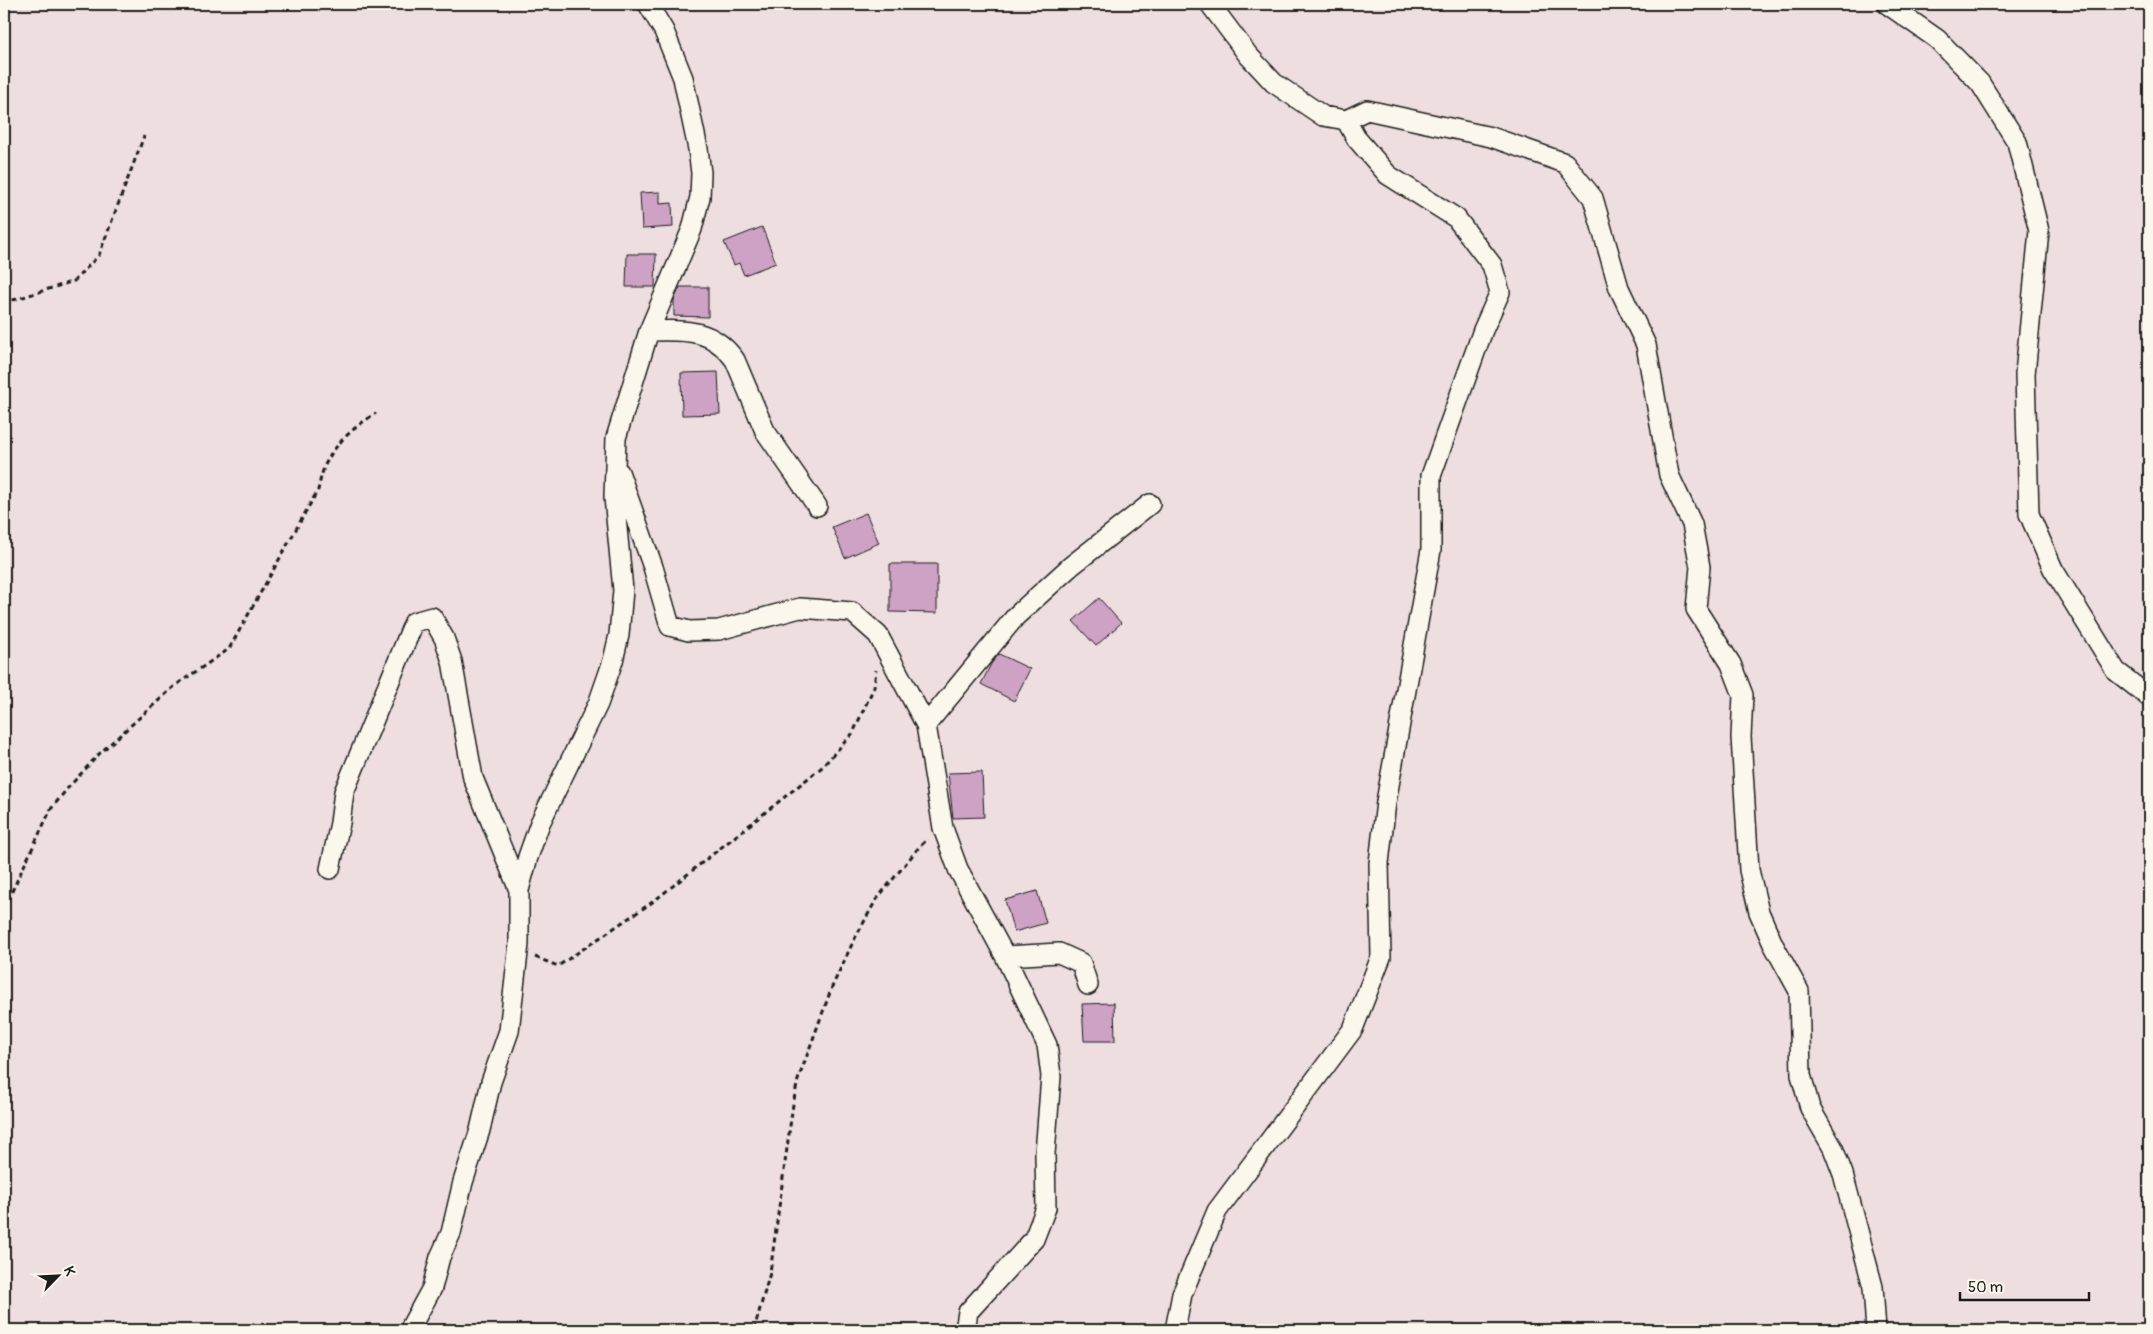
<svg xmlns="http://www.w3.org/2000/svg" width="2153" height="1334" font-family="Pangolin,sans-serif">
<rect width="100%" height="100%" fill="#eedee0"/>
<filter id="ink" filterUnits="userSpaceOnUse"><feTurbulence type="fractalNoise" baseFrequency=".02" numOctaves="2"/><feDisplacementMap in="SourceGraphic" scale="10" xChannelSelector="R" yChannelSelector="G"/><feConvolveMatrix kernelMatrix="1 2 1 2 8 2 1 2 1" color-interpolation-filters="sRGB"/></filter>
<g filter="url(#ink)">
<path fill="#cea2c5" stroke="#1c1c1c" d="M660 192V204L672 203 673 227 642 229 640 193Z
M762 227 776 263 744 275 739 263 734 265 724 242Z
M627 254H656L655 287H626Z
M680 287H708V317L674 316V300Z
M718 372 720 414 682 415 681 373Z
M866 513 879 543 845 558 832 527Z
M890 564H937V613L890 612Z
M1099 598 1121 623 1096 646 1073 621Z
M999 654 1030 669 1014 701 981 684 991 664Z
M982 772 984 817 953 818 948 773Z
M1037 891 1046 923 1014 932 1005 900Z
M1114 1003 1115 1041H1084L1082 1004Z"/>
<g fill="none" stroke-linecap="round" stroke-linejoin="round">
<g stroke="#1c1c1c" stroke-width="22">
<path id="minor" d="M1210 4 1248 55 1274 83 1323 116 1346 120
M1887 4 1937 39 1980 83 2017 142 2039 231 2025 374 2029 514 2053 569 2116 671 2149 697
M649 331C685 330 712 328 735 360L765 431 817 506
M619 472 653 567 670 626 689 631 719 630 800 608 852 612 878 635 926 725 943 828 958 869 1005 956 1047 1045 1051 1076 1045 1154 1046 1208 1034 1239 968 1312 965 1330
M926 725 1016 616 1071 566 1150 504
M330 869 340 823 344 792 414 622 432 617 444 638 452 661 473 778 519 890
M1005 956 1059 953 1081 963 1088 985
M409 1330 432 1288 440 1257 451 1233 463 1182 480 1130 491 1082 509 1031 519 944V890L528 857 540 823 598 704 613 661 619 635 623 590 614 497 616 438 649 331 692 229 700 197 701 173 698 149 683 78 664 31 648 4
M1175 1330 1182 1294 1217 1211 1353 1029 1381 957 1379 863 1386 802 1431 550V476L1483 330 1500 292 1492 265 1456 218 1388 175 1356 138 1346 120 1367 110 1491 137 1565 163 1593 198 1619 288 1646 345 1669 475 1692 524 1700 567 1696 609 1731 664 1743 695 1741 737 1749 870 1759 912 1773 944 1799 991 1801 1075 1810 1108 1833 1148 1843 1174 1873 1287 1876 1330"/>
</g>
<path stroke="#1c1c1c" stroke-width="3" stroke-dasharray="5 4" stroke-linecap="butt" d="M4 303 74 281 99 255 144 136
M4 908 51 809 67 789 100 753 176 685 229 649 318 490C320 481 322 471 326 463 337 441 356 426 376 413
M535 957 558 966 654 901 821 768 853 733 874 687 876 670
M754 1330 770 1273 793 1104 798 1080 832 987 853 942 876 900 920 846 928 839"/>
<use href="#minor" stroke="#fbf7ec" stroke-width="19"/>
</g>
</g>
<rect width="2153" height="1334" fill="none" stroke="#fbf7ec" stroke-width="20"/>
<rect x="10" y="10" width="2133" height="1314" fill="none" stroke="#1c1c1c" stroke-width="2" filter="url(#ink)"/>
<g transform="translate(58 1276) rotate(66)" stroke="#fbf7ec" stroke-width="4" paint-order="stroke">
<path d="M0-4L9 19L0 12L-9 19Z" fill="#1c1c1c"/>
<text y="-8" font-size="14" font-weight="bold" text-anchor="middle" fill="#1c1c1c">K</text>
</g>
<path d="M1960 1292v8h129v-8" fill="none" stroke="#1c1c1c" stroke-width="2.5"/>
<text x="1968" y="1292" font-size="15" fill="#1c1c1c" stroke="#fbf7ec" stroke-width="4" paint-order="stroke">50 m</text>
</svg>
